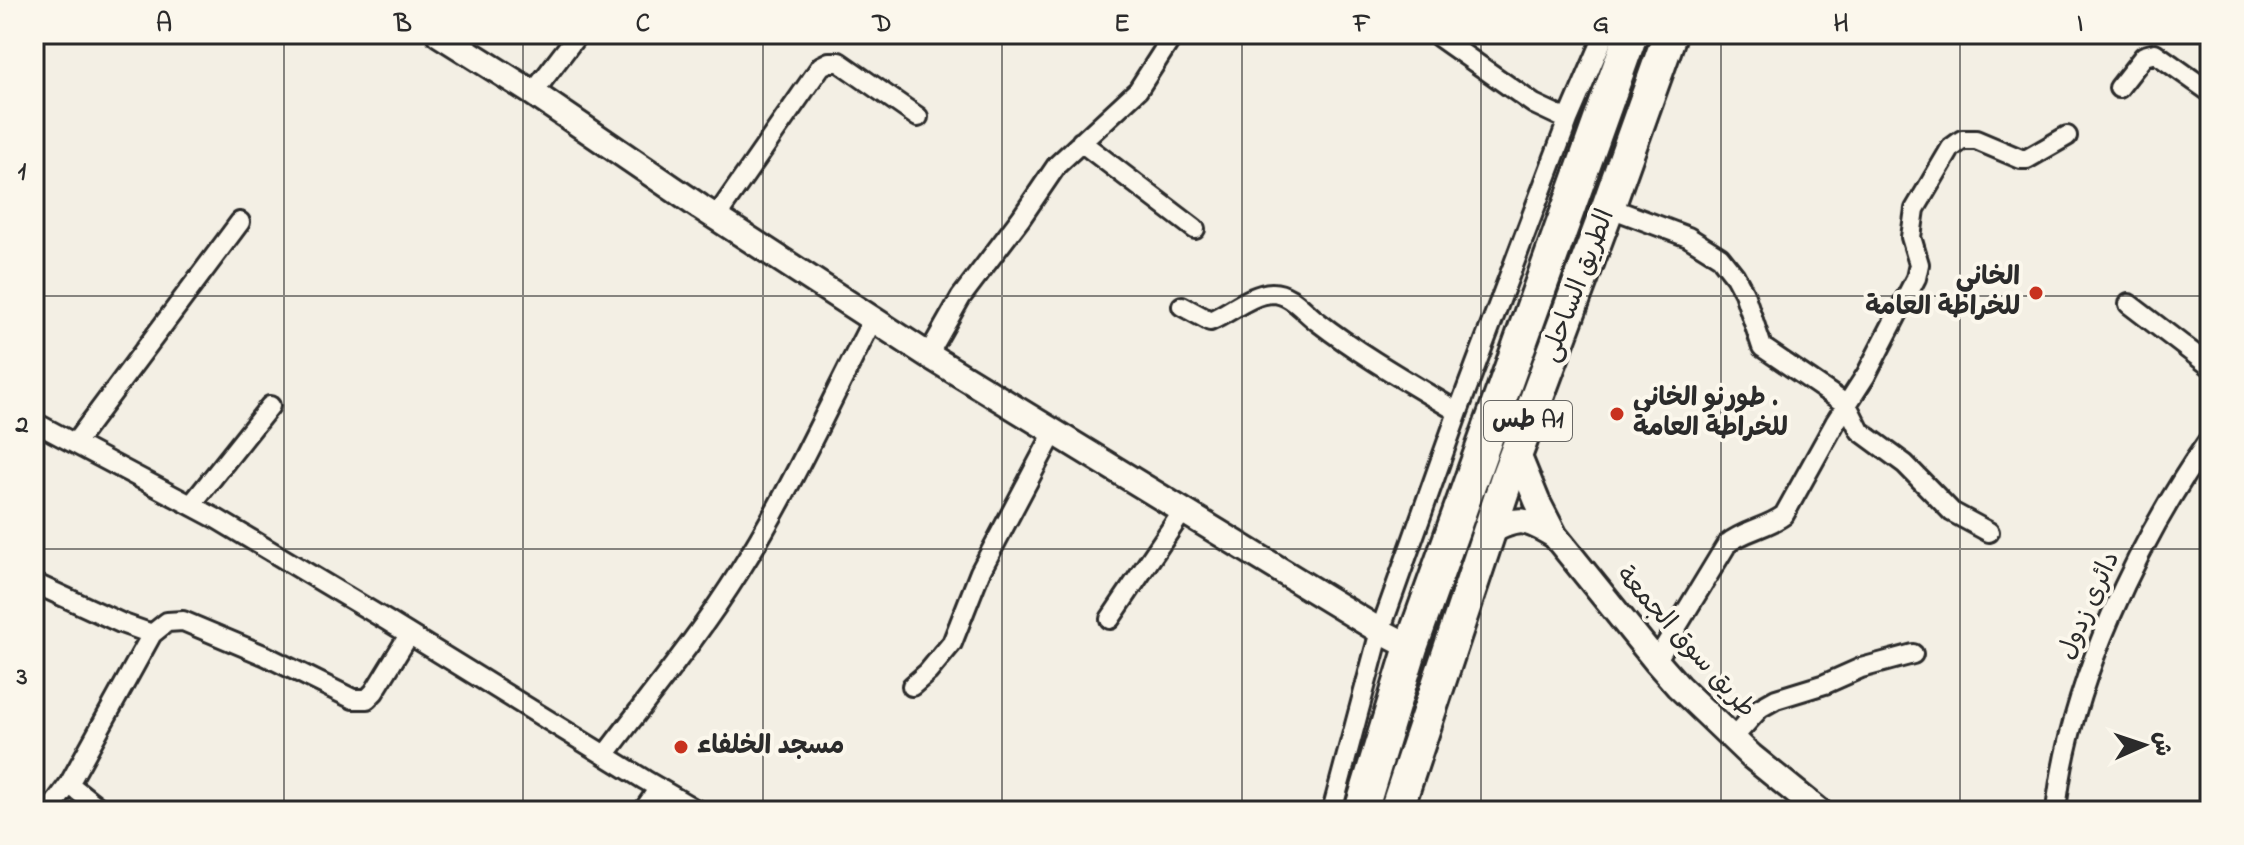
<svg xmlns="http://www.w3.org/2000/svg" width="2244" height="845" font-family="'Indie Flower','Playpen Sans Arabic',sans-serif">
<rect width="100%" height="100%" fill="#f3efe4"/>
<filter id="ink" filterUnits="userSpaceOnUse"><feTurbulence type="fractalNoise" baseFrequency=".0125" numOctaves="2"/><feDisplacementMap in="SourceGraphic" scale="16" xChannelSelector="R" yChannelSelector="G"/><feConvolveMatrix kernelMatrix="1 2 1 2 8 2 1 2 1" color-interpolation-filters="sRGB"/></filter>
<g filter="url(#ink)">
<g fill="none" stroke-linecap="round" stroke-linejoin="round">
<g stroke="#2b2b2b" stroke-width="24">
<path id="minor" d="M1439 37 1534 104 1568 120
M2119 88 2144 56 2155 53 2210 92
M533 93 578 34
M1081 142 1195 229
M1608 207 1688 237 1720 257 1735 276 1744 293 1762 347 1847 405 1860 431 1905 464 1952 512 1989 532
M716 217 821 66 829 62H839L918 117
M2129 304 2210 366
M1182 306 1210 321C1230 313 1250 294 1272 293 1291 293 1304 312 1318 322 1362 356 1410 383 1458 412
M928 355 961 297 1021 218 1057 165 1138 90 1174 34
M34 422 217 519 386 620 645 780 698 811
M75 443 240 222
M191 505 270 406
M34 583 121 623 152 634
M1110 619 1183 511
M1656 661 1727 544C1744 530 1767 528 1784 515L1835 423 1866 375 1916 278 1919 264 1911 237 1915 209 1951 148 1962 140H1976L2021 159H2027L2067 136
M912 686 928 672 952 643 980 572 1054 432
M1732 739 1760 708 1776 699 1825 684 1861 668 1913 654
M605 755C650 695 699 636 739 572 790 492 829 404 873 319
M69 784 103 811
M49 811 69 784 152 634 167 622 183 621 266 656 353 699H367L374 692 409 635
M643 811 659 788
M1332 811 1380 631 1458 412 1568 120 1605 34
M2056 811C2069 685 2138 541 2210 438"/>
</g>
<g stroke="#2b2b2b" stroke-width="30">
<path id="tertiary" d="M439 34 533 93 700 207 928 355 1380 631 1411 647
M1517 452 1537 501 1555 536 1656 661 1678 686 1751 756 1819 811
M1488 533C1519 516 1525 518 1555 536"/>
</g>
<g stroke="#2b2b2b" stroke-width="38">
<path id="trunk" d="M1361 811 1411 647 1631 34
M1396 811 1508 475 1608 207 1670 34"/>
</g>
<use href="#minor" stroke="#fbf7ec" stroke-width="18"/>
<use href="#tertiary" stroke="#fbf7ec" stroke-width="24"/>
<use href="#trunk" stroke="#fbf7ec" stroke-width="32"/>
</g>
</g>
<path fill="none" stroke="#2b2b2b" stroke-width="2" stroke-opacity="0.55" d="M284 34V811M523 34V811M763 34V811M1002 34V811M1242 34V811M1481 34V811M1721 34V811M1960 34V811M34 296H2210M34 549H2210"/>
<g fill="#c8321e" stroke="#fbf7ec" stroke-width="3">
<circle cx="2036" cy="293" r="8"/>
<circle cx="1617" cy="414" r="8"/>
<circle cx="681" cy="747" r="8"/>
</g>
<g text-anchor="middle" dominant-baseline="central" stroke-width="8" stroke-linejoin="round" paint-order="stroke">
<rect fill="#fbf7ec" stroke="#696865" stroke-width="2" x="1484" y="401" width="88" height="40" rx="6"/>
<g font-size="24" font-weight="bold" fill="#2b2b2b">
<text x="1528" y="421">طس A1</text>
</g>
<g font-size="26" font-weight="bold" fill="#2b2b2b" stroke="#fbf7ec" text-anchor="start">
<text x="2020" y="278" text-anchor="end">الخاني<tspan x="2020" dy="30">للخراطة العامة</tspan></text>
<text x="1633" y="399">طورنو الخاني .<tspan x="1633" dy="30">للخراطة العامة</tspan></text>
<text x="697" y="747">مسجد الخلفاء</text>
</g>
<g font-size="26" fill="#2b2b2b" stroke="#fbf7ec">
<text transform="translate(1579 286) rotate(-69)">الطريق الساحلى</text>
<text transform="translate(2090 606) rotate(-66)">دائرى زدول</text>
<text transform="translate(1685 643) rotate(48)">طريق سوق الجمعة</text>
</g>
</g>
<rect width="2244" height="845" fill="none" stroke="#fbf7ec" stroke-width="88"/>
<g transform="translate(2144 745) rotate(87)" stroke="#fbf7ec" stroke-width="6" paint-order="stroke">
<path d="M0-6L14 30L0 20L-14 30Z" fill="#2b2b2b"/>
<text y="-12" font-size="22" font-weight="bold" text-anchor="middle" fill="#2b2b2b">ش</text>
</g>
<rect x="44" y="44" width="2156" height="757" fill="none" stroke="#2b2b2b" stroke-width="3"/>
<g font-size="26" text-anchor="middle" font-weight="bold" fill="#2b2b2b">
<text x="164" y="31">A</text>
<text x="403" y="31">B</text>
<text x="643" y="31">C</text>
<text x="882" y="31">D</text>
<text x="1122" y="31">E</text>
<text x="1362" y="31">F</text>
<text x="1601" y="31">G</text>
<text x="1841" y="31">H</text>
<text x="2080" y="31">I</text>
<text x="22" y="179">1</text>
<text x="22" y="432">2</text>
<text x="22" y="684">3</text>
</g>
</svg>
